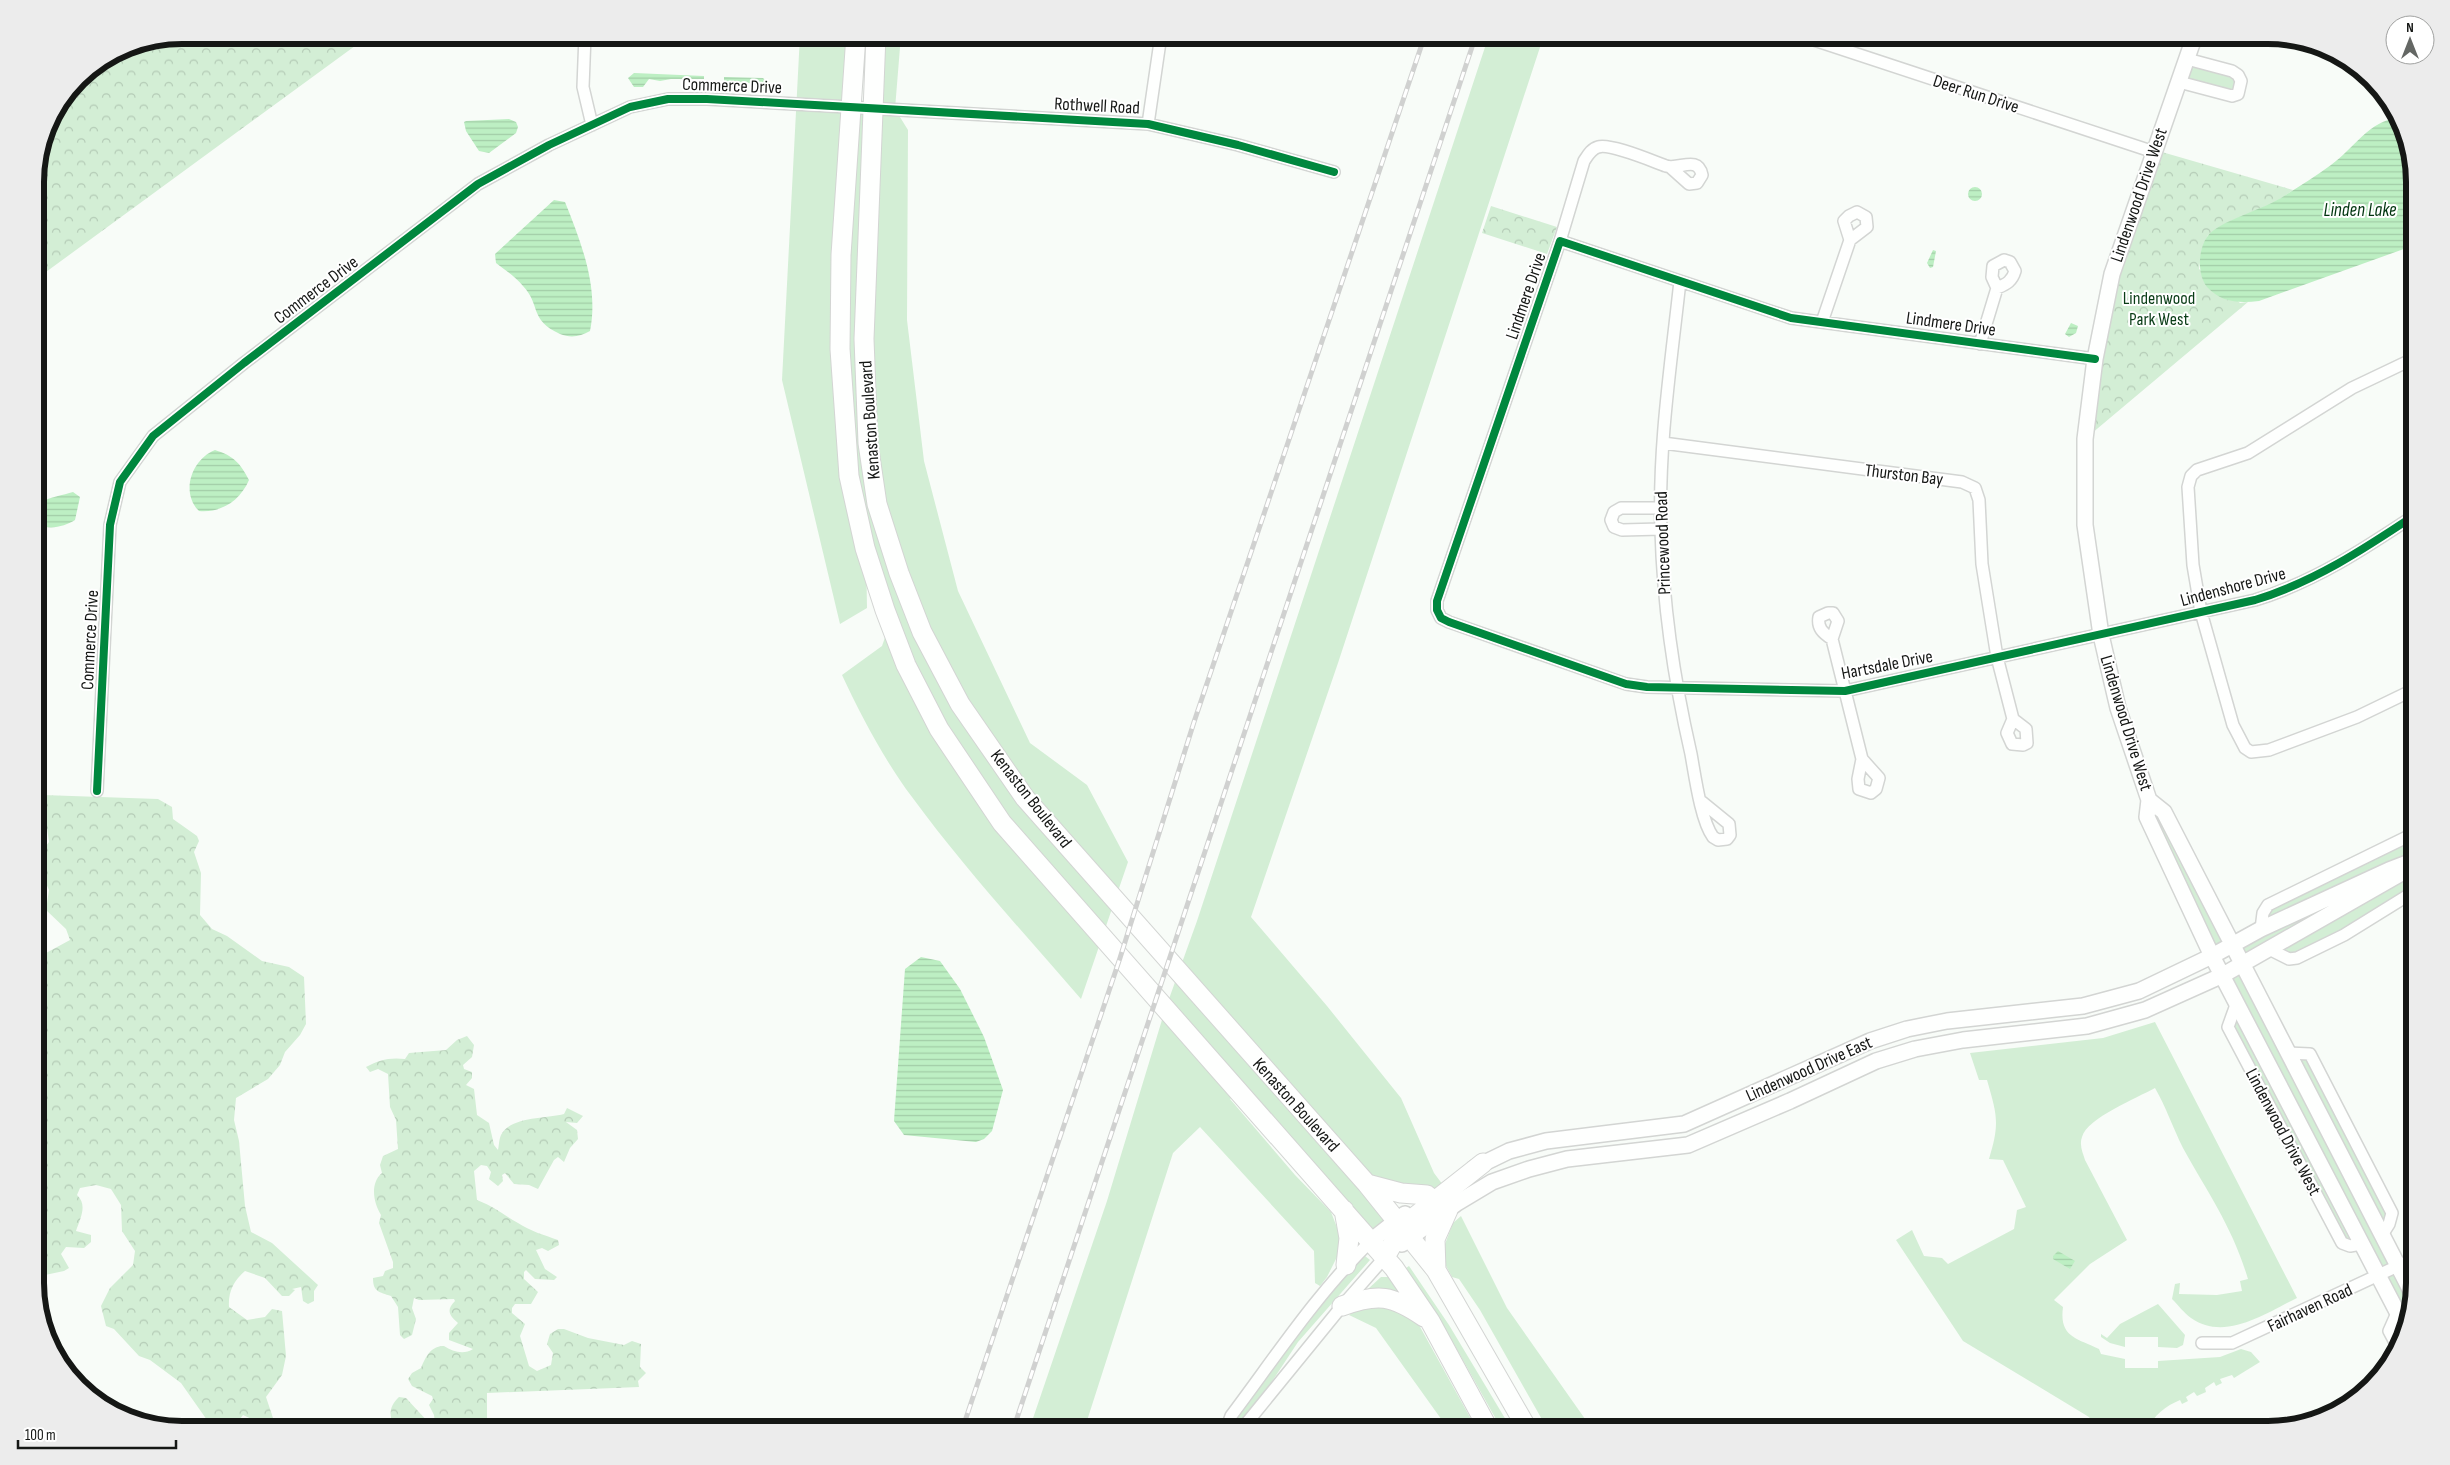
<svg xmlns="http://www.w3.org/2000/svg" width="2450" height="1465" font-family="'Sofia Sans Condensed',sans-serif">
<defs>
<pattern id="forest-crowns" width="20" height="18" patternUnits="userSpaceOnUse" patternTransform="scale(1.25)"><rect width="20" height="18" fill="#d3eed5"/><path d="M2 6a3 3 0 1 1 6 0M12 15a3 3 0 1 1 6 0" fill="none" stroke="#b4cbb6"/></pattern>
<pattern id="water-rules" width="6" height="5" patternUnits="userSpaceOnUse" patternTransform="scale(1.25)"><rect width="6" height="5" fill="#bdefc3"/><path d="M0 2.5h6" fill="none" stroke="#a2cca7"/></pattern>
</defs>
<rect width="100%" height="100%" fill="#f8fcf8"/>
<path fill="#d3eed5" d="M800 35H856L851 106 872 107 877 35H901L895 109 908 130 907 320 924 461 958 591 1030 743 1087 785 1128 862 1081 999C1024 933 964 868 912 797 886 763 860 714 842 675L882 646 890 623 866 551 867 608 840 624 782 380Z
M1489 35H1544L1338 663 1251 917 1327 1006 1401 1098 1434 1173 1443 1185 1427 1195 1368 1184 1397 1220 1372 1240 1238 1092 1230 1099 1295 1175 1331 1212 1341 1238 1339 1253 1327 1277 1320 1286 1315 1283 1314 1251 1200 1127 1173 1153 1084 1430H1029L1107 1201 1165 1010 1197 921Z
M2187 59 2238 75V94L2179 82Z
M2149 800 2233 945 2261 929 2263 913 2415 833V891L2297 958 2269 949 2242 964 2288 1053 2310 1054 2392 1213 2382 1235 2412 1293 2398 1348 2389 1331 2397 1313 2362 1244 2342 1243 2228 1027 2237 1002 2223 975 2242 964 2232 945 2212 956 2147 817Z
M2155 1022 2297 1298C2266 1313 2225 1342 2191 1318 2184 1313 2178 1305 2172 1299L2175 1284 2180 1283 2179 1294 2217 1295 2242 1291 2240 1281 2248 1279C2232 1226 2209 1195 2183 1148 2173 1128 2166 1107 2155 1088 2137 1098 2087 1118 2082 1137 2079 1145 2083 1153 2085 1160L2127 1240 2090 1264 2054 1300 2063 1307C2059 1337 2076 1338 2099 1349L2101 1354 2125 1359V1368H2158V1361L2220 1357 2241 1349 2251 1352 2260 1362 2234 1378 2232 1375 2220 1379 2222 1383 2216 1386 2214 1382 2205 1388 2206 1392 2197 1396 2194 1392 2186 1397 2188 1401 2182 1404 2180 1400C2166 1406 2153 1415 2148 1430H2099L2089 1417 1963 1341 1896 1240 1912 1230 1924 1256 1942 1258 1948 1264 2014 1229 2017 1210 2026 1207 2003 1160 1989 1159C2000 1123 1997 1115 1987 1080H1979L1970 1053 2103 1038Z
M1461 1216 1507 1308 1590 1426 1591 1430H1548L1480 1310 1459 1279 1452 1277 1445 1264 1440 1244H1445L1453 1223Z
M1365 1256 1370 1260 1298 1342 1267 1389 1235 1427C1239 1393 1324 1299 1350 1268Z
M1409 1266 1449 1325 1512 1430H1502L1455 1346 1412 1283 1406 1268Z
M1381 1277H1389L1402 1295 1368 1289Z
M1378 1303 1413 1318 1419 1325 1477 1430H1449L1376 1328 1349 1315 1365 1305Z
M2158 1304 2185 1335 2183 1345 2177 1348 2158 1347V1337H2125V1347L2110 1343 2101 1337V1334L2107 1338 2120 1324Z"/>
<path fill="url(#forest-crowns)" d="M182 35H370L35 280V172L46 125 78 78 126 46Z
M2155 150 2293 190 2276 202 2231 221 2208 235 2202 249 2199 269 2240 303 2248 302 2085 439 2095 359Z
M1491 206 1557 227 1547 254 1482 233Z
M43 795 158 799 172 807 173 819 197 836 199 841 194 852 201 873 200 915 212 929 227 936 262 961 289 967 304 977 306 1024 300 1035 285 1052 280 1065 268 1079 236 1098 234 1120 239 1141 245 1206 251 1232 272 1243 318 1285 314 1291V1301L308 1304 303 1301 301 1287 292 1289 295 1290 289 1296H282L265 1278 245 1271C233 1281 228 1293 229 1307L247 1320 265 1317 272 1309 282 1311 286 1356 282 1375 266 1397 277 1430H262L258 1422 243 1415 240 1419 234 1420 231 1430H214L181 1383 150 1360 139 1356 114 1329 106 1326 101 1306 110 1288 133 1265 135 1251 122 1231 121 1205 111 1189 96 1185 80 1188 77 1195C88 1205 80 1219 76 1231L91 1235V1242L84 1248 66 1247 61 1254 69 1268 64 1271 45 1275 41 1289 36 1293 35 959 70 940 66 929 46 910 49 890 44 879 46 870 40 854 49 842 47 828 39 826 36 799Z
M467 1036 474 1045 472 1057 463 1065 464 1069 472 1072V1078L466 1085 474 1089 477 1115 489 1123 494 1145 498 1150C499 1146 499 1139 501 1135 511 1116 546 1119 564 1114L567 1108 583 1116 577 1123 566 1122 577 1130 578 1139 570 1148 564 1162 558 1157 554 1160 538 1189 529 1185 514 1184 505 1173 502 1175 503 1181 498 1186 489 1179 491 1172 487 1166 481 1165 474 1171 477 1200C495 1207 502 1214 518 1223 530 1231 544 1235 558 1240L559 1245 548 1251 542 1248 536 1250 545 1269 557 1277 554 1280 535 1279 526 1270 524 1272V1279L538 1292 531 1304H515L512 1308V1313L525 1324 520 1336 529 1366 537 1371 551 1365 553 1353 547 1344 550 1334 558 1329H564L588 1338 624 1345 632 1341 641 1344 640 1367 646 1373 638 1381 639 1387 487 1393V1430H384L392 1422C389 1411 391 1405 399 1397L406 1398 430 1424 435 1423 434 1415 429 1405 433 1399 432 1396 412 1386 408 1379 412 1373 421 1368C426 1356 431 1346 444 1346 453 1352 464 1355 473 1349L449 1340V1333L458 1323C449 1315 446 1310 455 1301L454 1299 419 1300 414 1298 412 1308 416 1319 412 1335 404 1339 400 1335 398 1307 391 1296C379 1292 373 1292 373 1278L383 1276 385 1271 393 1268V1262L379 1223 381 1215C373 1202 370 1183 382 1173L380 1165 383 1156 398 1149 396 1120 390 1107 388 1074 378 1069 370 1072 366 1067C378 1060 390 1057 405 1059L409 1053 446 1050 457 1040Z"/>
<path fill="url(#water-rules)" d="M634 73 704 76V79H671L660 81 649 79 643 87H634L628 78Z
M724 77 763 78 767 82 766 90 763 91V84L759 82 755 85 746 82 741 85 738 82 724 81Z
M2398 118 2415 172V245L2259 301C2239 303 2222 303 2207 287 2197 274 2198 250 2207 237 2217 221 2266 209 2284 196 2300 186 2316 176 2331 165 2353 149 2370 120 2398 118Z
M509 119 516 122 518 127 516 133 489 153 479 151 466 131 464 122 466 121Z
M1968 194a7 7 0 1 1 14 0a7 7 0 1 1-14 0Z
M554 200 565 202C581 242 599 287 590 331 580 337 570 338 560 334 529 320 541 305 523 286 516 277 505 270 496 263L495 254Z
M1933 250 1936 251 1933 267 1930 268 1927 263Z
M2071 323 2078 326 2076 333 2069 337 2065 334Z
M215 450C234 456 240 463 249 480 240 501 221 513 199 511 180 492 192 459 215 450Z
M73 492 80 497 75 520C63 528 35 534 35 513 35 509 37 506 40 503 48 497 64 495 73 492Z
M921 957 940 961 960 989 984 1037 1003 1090 992 1131 984 1139 976 1142 904 1135 894 1121 905 969Z
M2058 1251 2075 1261 2070 1269 2053 1259V1256Z"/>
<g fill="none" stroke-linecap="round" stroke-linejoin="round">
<g stroke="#d3d5d3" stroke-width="14">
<path id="minor" d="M585 35 583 87 592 125
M1799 35 2154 152
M2179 82 2232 96 2238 94 2241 81 2238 75 2232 71 2187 59
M1148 124 1161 35
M1560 241 1584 161C1588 155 1591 149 1598 147 1610 143 1652 161 1666 166 1679 170 1698 155 1702 175L1697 183 1689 184 1670 167
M1680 281C1671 364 1658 447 1661 530 1663 606 1674 680 1691 754 1695 776 1701 821 1713 837L1718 840 1727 839 1730 835 1729 824 1702 802
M1822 322 1850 240 1867 227 1866 217 1857 212 1849 216 1844 221 1850 240
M1980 344 1997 288 1992 277 1993 266 2004 260 2010 262 2015 271C2012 281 2007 284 1997 288
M2415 358 2352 388 2248 453 2197 470 2191 476 2188 487 2193 565 2201 612 2233 725 2245 748 2251 752 2269 750 2357 717 2415 689
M2095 359 1791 318 1560 241 1437 601V610L1441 618 1449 622 1626 684 1647 687 1845 691 2255 600C2314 582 2364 549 2415 515
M1663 443 1962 482 1975 488 1979 500 1982 564 1997 657 2013 719 2007 733 2012 744 2023 745 2027 743 2026 729 2013 719
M1661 529 1622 530 1614 527 1611 520 1614 512 1621 508H1661
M1832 639C1823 633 1817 628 1819 617L1828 613H1833L1838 621 1832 639 1862 759 1858 779 1859 789 1871 793 1876 789 1879 778 1862 759
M97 791 110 525 120 482 153 436 244 363 478 184 549 145 630 107 668 99H707L1148 124 1238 145 1334 172
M2261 929 2263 913 2268 905 2415 833
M2269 949 2289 959 2297 958 2344 935 2415 891
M2237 1002 2228 1027 2342 1243 2350 1246 2361 1244
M2288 1053 2310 1054 2392 1213 2389 1224 2382 1235
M2397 1313 2389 1331 2398 1348
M2202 1343H2232L2415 1258
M1226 1430 1231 1416C1276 1356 1318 1292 1372 1240
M1241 1430 1342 1306 1385 1257"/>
</g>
<g stroke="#d3d5d3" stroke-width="18">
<path id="tertiary" d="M2195 35 2112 274 2095 359 2085 439V525L2101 635 2118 708 2149 800 2147 817 2212 956 2404 1325
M2149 800 2164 812 2412 1293
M1474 1168 1509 1151 1546 1141 1684 1124 1870 1041 1907 1029 1947 1021 2083 1006 2139 991 2212 956 2261 929 2389 870 2415 860
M1372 1240 1405 1214
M1402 1244 1457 1203 1492 1182 1529 1169 1567 1159 1688 1145 1790 1101 1876 1061 1915 1049 1963 1040 2087 1026 2145 1010 2223 975 2400 874"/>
</g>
<g stroke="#d3d5d3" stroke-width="21">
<path id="primary" d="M856 35 841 255 840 349 849 476 865 548 885 610 906 665 939 729 1002 823 1394 1268 1430 1321 1489 1430
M876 35 864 339 868 443 877 504 899 573 922 632 960 704 1025 798 1367 1184 1436 1270 1528 1430
M1367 1184 1401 1193 1427 1195
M1344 1210 1349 1238 1346 1265
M1385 1257 1403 1226 1483 1163
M1436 1270 1435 1239 1448 1210
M1342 1306C1378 1293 1392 1295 1424 1317"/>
</g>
<use href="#minor" stroke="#fefffe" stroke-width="11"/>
<use href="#tertiary" stroke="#fefffe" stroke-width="15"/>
<use href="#primary" stroke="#fefffe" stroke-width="19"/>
<g stroke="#d0d1d0" stroke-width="5">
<path id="rail" d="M962 1430 1120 958 1194 722 1425 35
M1013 1430 1476 35"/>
</g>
<use href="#rail" stroke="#fff" stroke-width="3" stroke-dasharray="9" stroke-linecap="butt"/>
<g stroke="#fff" stroke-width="11">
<path id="cycleway" d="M2095 359 1791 318 1560 241 1437 601V610L1441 618 1449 622 1626 684 1647 687 1845 691 2255 600C2314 582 2364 549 2415 515
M97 791 110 525 120 482 153 436 244 363 478 184 549 145 630 107 668 99H707L1148 124 1238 145 1334 172"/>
</g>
<use href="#cycleway" stroke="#00873e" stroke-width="8"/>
</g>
<g text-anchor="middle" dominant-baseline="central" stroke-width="4" stroke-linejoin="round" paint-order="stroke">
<g font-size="18" fill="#151715" stroke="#fff">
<text transform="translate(732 86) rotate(2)">Commerce Drive</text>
<text transform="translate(1976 94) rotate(18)">Deer Run Drive</text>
<text transform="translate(1097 106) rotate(3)">Rothwell Road</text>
<text transform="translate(2139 195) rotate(-71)">Lindenwood Drive West</text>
<text transform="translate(316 290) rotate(-37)">Commerce Drive</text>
<text transform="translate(1526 296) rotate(-71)">Lindmere Drive</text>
<text transform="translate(1951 324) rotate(8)">Lindmere Drive</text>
<text transform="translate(870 420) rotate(-94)">Kenaston Boulevard</text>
<text transform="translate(1904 475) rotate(7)">Thurston Bay</text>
<text transform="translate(1663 543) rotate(-92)">Princewood Road</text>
<text transform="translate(2233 587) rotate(-15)">Lindenshore Drive</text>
<text transform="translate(90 640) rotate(-87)">Commerce Drive</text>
<text transform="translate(1887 665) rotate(-11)">Hartsdale Drive</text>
<text transform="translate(2126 723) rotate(73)">Lindenwood Drive West</text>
<text transform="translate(1031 799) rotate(52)">Kenaston Boulevard</text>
<text transform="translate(1809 1069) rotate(-24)">Lindenwood Drive East</text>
<text transform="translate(1296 1105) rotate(48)">Kenaston Boulevard</text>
<text transform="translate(2283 1132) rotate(62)">Lindenwood Drive West</text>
<text transform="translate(2310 1308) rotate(-25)">Fairhaven Road</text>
</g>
<g font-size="18" fill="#0a3d17" stroke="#fff">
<text x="2159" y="298">Lindenwood<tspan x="2159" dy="21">Park West</tspan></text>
</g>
<g font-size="19" font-style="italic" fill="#00350f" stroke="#fff">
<text x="2360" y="210">Linden Lake</text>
</g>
</g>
<path d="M0 0H2450V1465H0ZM182 44H2268A138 138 0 0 1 2406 182V1283A138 138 0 0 1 2268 1421H182A138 138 0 0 1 44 1283V182A138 138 0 0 1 182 44Z" fill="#ececec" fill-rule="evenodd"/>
<path fill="none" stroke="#151715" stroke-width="6" d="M182 44H2268A138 138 0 0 1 2406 182V1283A138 138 0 0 1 2268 1421H182A138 138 0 0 1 44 1283V182A138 138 0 0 1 182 44Z"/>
<g transform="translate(2410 40)"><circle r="24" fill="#ffffff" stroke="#a1a2a1"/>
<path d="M0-4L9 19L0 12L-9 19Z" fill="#646764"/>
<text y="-8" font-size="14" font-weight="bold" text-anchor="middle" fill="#151715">N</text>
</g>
<path d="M18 1440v8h158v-8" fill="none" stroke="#151715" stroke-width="2.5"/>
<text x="25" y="1440" font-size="15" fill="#151715" stroke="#ffffff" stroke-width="4" paint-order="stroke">100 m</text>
</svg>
